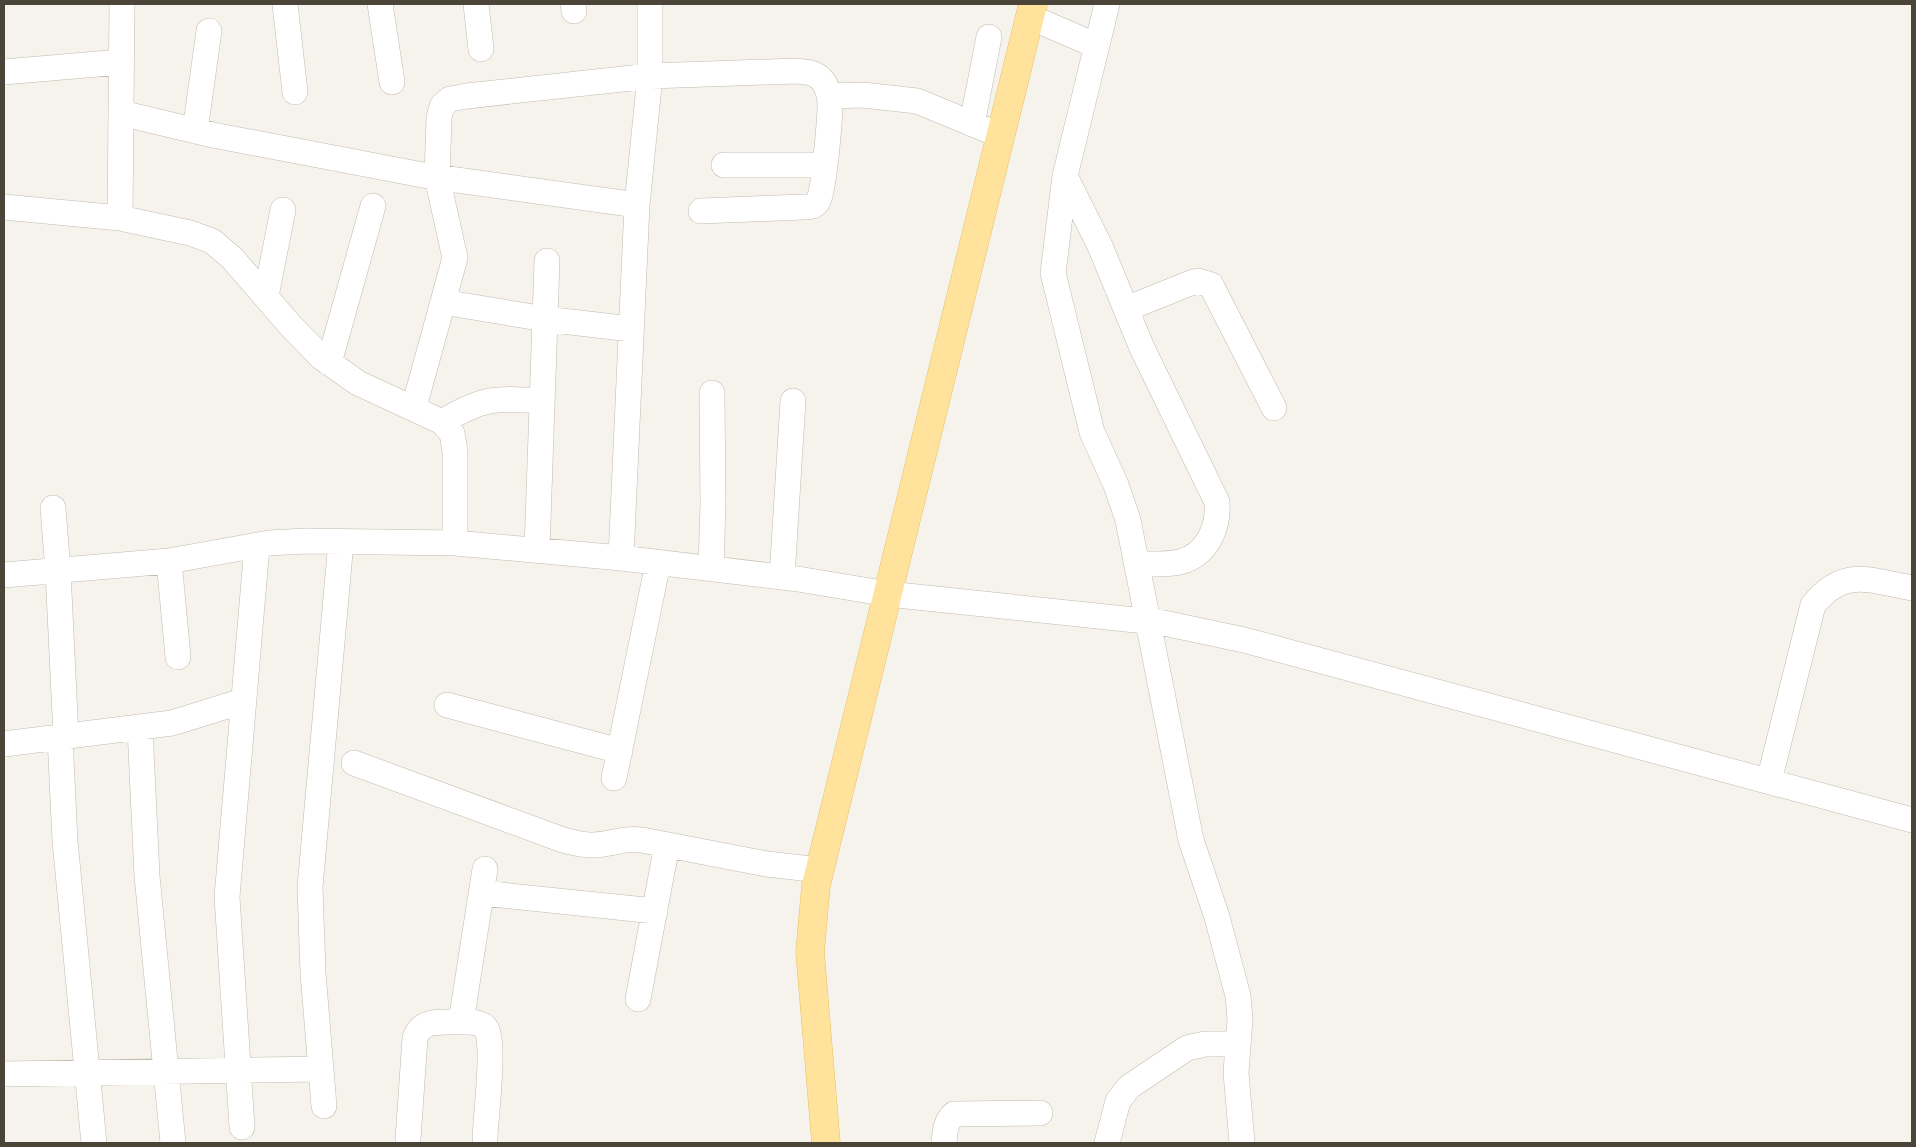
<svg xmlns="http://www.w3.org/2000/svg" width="1916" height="1147" font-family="'Golos Text',sans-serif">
<rect width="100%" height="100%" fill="#f6f3ec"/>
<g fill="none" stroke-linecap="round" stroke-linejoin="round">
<g stroke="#c2bbae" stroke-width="26">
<path id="minor" d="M122 4 120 218 190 233 212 241 232 258 290 325 321 357 358 383 442 422 452 433 455 452V543L621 558 798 579 888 594 1164 623 1244 640 1912 820
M285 4 295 92
M380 4 392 82
M476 4 481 49
M573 4 574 11
M1107 4 1065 176 1053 273 1092 432 1116 485 1128 520 1191 840 1217 917 1238 996 1240 1019 1236 1073 1242 1143
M1030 17 1088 42
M4 72 121 62
M829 96 863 95 917 101 1002 136
M121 113 213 135 428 176 637 205
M972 124 989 37
M195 131 209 31
M724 165H824
M1065 176 1100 246 1142 348 1217 502C1219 528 1207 555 1180 562 1166 565 1151 564 1137 564
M4 207 120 218
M266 296 283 210
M443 302 545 319 631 329
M1126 309 1188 284 1198 281 1211 285 1274 408
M329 363 373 206
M414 407 455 258 437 177 439 118 442 106 450 99 467 96 650 76 796 71C805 72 815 72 821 79 827 85 830 96 830 104 830 119 824 191 818 201 814 207 810 207 804 207L701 211
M442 422C484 397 495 398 542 401
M53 508 58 571 66 737
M537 550 547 261
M621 558 637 205 650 76V4
M169 561 178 657
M711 568 713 504 712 393
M4 575 169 561 269 543 306 541 455 543
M782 577 793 401
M447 705 620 751
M140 728 147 876 173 1143
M60 737 65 841 94 1143
M4 744 172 723 243 701
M354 763 563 840C572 842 581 845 590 845 609 846 621 837 642 840L767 864 820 870
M614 778 658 563
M1769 781 1813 605C1844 567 1869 580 1912 588
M482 893 655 911
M638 999 667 845
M461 1022 485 869
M4 1074 321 1069
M324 1106 313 973 310 887 341 542
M242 1127 227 897 257 546
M408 1139 415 1038C420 1023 433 1022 446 1022 457 1022 475 1020 484 1026 497 1034 485 1121 485 1139
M944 1143C945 1132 945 1122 954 1114L1040 1113
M1107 1143 1118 1101 1129 1087 1187 1048 1205 1044H1238"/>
</g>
<g stroke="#e6c16a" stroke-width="29">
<path id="major" d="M826 1143 810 952 816 885 1033 4"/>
</g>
<use href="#minor" stroke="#fff" stroke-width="25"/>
<use href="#major" stroke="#ffe39c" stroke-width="28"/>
</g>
<rect width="1916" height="1147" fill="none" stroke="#4b4439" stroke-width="10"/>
</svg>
